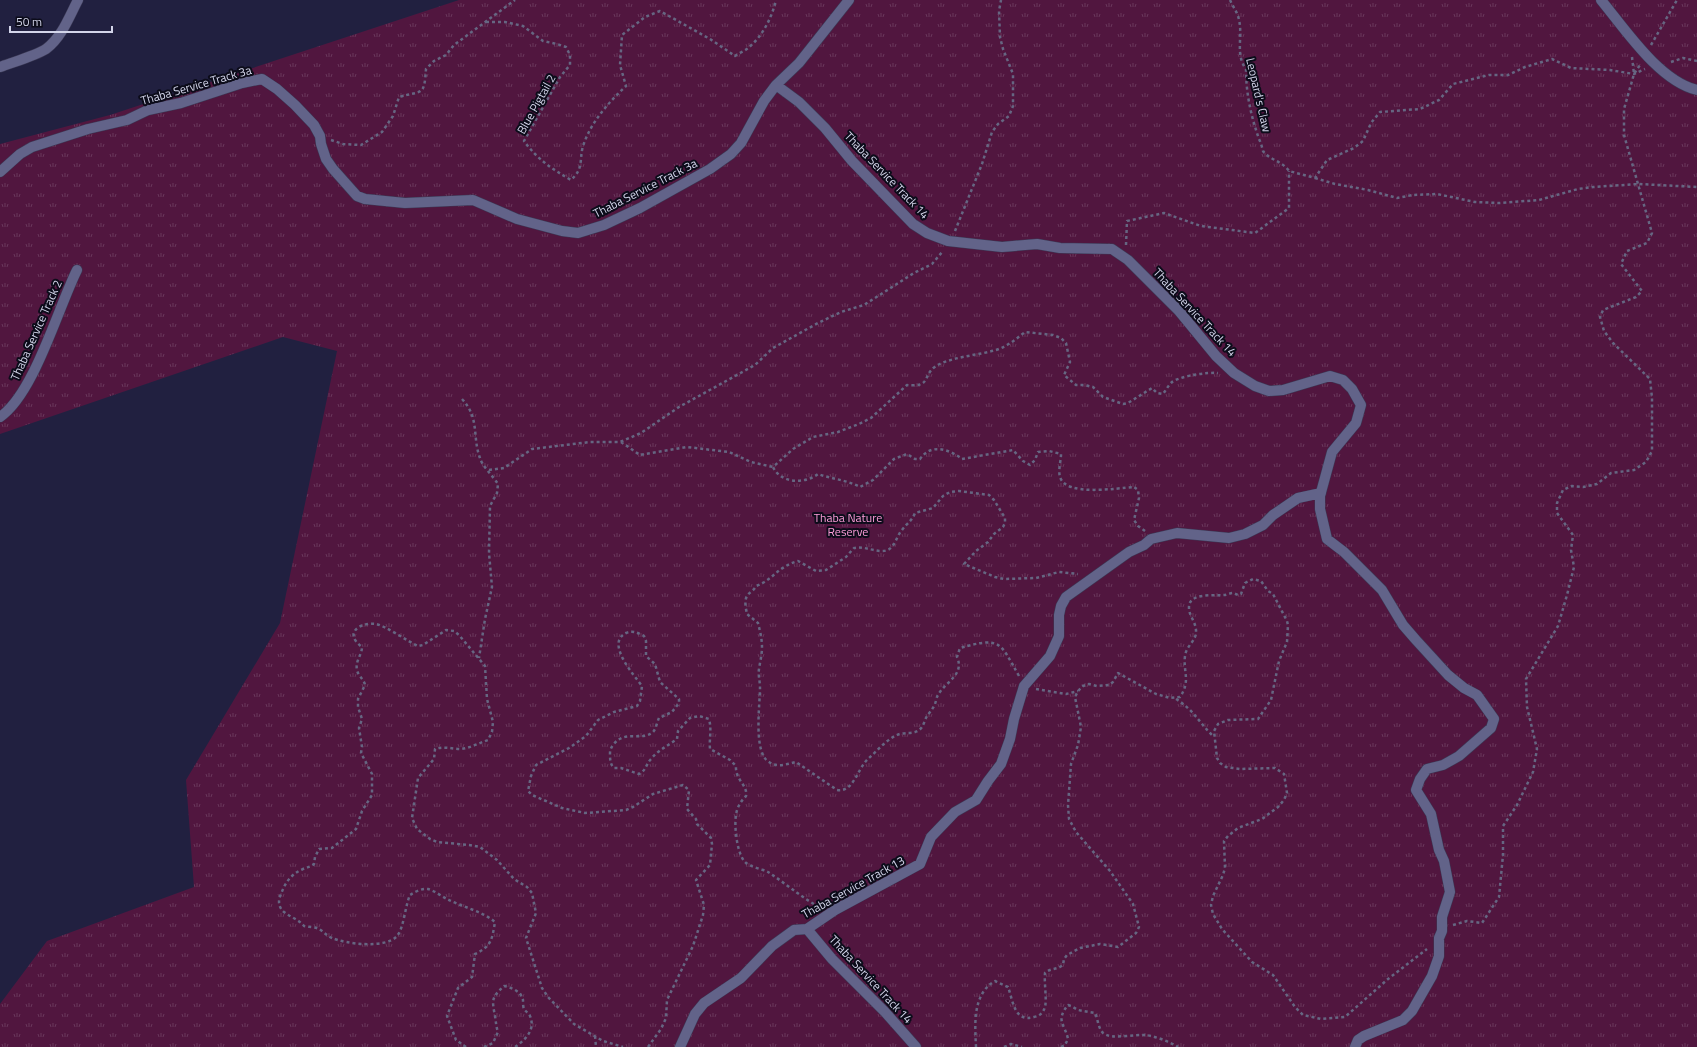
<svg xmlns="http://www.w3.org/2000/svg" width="1697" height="1047" font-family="'Titillium Web',sans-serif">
<defs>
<pattern id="grass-tufts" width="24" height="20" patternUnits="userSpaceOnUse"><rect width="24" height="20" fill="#51163f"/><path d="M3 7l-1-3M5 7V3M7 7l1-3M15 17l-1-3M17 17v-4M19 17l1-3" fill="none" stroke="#69375b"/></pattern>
</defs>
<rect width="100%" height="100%" fill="#212040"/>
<path fill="url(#grass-tufts)" d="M459 0H1697V1047H0V1004L47 941 194 887 186 780 280 623 337 351 283 337 0 434V144L110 115Z"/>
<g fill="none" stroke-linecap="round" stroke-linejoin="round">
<g stroke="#3b3955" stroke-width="11">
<path id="minor" d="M1601 0C1625 29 1659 81 1697 90
M0 67C13 62 35 56 46 49 62 37 69 17 78 0
M776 85 799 102 825 128 852 161 913 224 927 233 948 241 1002 247 1037 244 1060 248 1112 249 1128 260 1179 311 1216 356 1234 373 1255 386 1269 391 1283 390 1330 376 1343 380 1352 389 1361 405 1356 423 1332 452 1320 496V509L1327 539 1344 552 1382 590 1403 625 1416 640 1448 675 1464 688 1477 695 1494 719 1491 728 1459 756 1443 765 1427 769 1420 779 1416 790 1431 814 1439 850 1444 861 1450 892 1442 917V931L1439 938V956L1432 976 1412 1011 1403 1020 1364 1036 1358 1040 1355 1047
M0 172 20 154 32 147 88 129 127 120 148 110 181 103 242 83 262 79 277 89 295 105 314 125 320 136 321 144 326 159 333 169 357 196 365 199 405 203 473 200 517 219 562 231 578 233 604 225 640 208 710 169 731 154 741 143 764 101 776 85 799 63 849 0
M0 417C34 394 58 308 77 270
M807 929 832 959 885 1012 916 1047
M680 1047 695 1014 704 1003 741 978 772 946 794 930 807 929 835 910 920 864 931 837 955 812 976 800 988 781 1001 764 1010 739 1014 719 1024 686 1050 656 1059 636V615L1061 606 1066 597 1129 552 1144 545 1151 539 1177 533 1229 538 1245 534 1263 525 1273 515 1298 498 1321 493"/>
</g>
<path stroke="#666682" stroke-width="2.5" stroke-dasharray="3 3" stroke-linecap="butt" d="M1230 0C1233 7 1238 13 1239 20 1243 36 1235 55 1246 69 1246 94 1251 116 1259 139 1261 143 1262 147 1263 151 1268 159 1282 161 1289 171L1315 178 1327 160 1354 148 1363 141 1371 123 1380 112 1420 109 1439 100 1453 84 1489 75H1508L1525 67 1552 59 1571 68 1610 70 1634 74 1645 69
M486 22H505L523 26 543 41 557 44 566 47 570 55V65L560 77 524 141C537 159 552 169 571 180 584 168 579 161 583 146 591 122 608 103 626 86L620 65 622 35 645 17 660 11 710 39 735 56C739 53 745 51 748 48 763 36 772 17 776 0
M1651 45 1677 0
M1632 57 1634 74
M1671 62 1683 58 1697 61
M331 140 343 144 361 145 382 132 393 116 399 97C423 90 424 97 426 69L434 61 446 55 454 45 515 0
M1315 178 1335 184 1368 190 1397 198 1413 195 1437 194 1475 202 1499 203 1539 200 1578 189 1593 187 1639 184 1697 187
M955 231 982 164 992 132 998 124 1009 116 1013 106V74L1003 49 1000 37 999 11 1001 0
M1126 245 1127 221 1164 213 1201 226 1255 233 1289 208V171
M462 399C480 418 472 437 480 458 482 466 493 476 498 484L497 493 490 506 489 553 492 587 485 619 479 658
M621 442 640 455 687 447 729 452 751 462 773 467
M489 470 504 468 532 449 590 442H620L641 433 679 407 755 365 773 348 818 323 841 312 864 305 914 273 932 264 943 251
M1145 531 1138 526 1134 520 1139 498 1138 490 1134 487C1117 488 1066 497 1060 477 1058 470 1061 461 1061 454L1049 451 1038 452 1035 460 1030 465 1023 461 1013 450 962 459C949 449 931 443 920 459H915L907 454 894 459 873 480 860 487C847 480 832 479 818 474 805 484 781 484 773 467L793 449 813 437 838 432 859 424 871 418 907 385C935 388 919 372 942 363 959 356 979 355 996 350 1008 346 1016 339 1025 332L1053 335 1061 338 1066 343 1070 362 1064 375 1076 385H1084L1093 387 1103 397 1123 404 1128 403 1152 388 1157 393 1163 394C1166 390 1168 386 1171 383 1178 376 1208 372 1218 373
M1019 676C1000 643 1002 636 960 648L957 657C965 675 945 682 938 695 936 698 936 703 934 706 932 710 929 713 927 716 925 719 924 724 922 727 916 736 905 731 897 735 886 740 878 750 869 758 857 768 854 793 837 790L796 762C787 764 777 768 769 762 753 753 760 704 760 688 760 681 758 675 759 669 760 662 762 655 762 647 762 639 760 631 758 623L747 614C746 609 744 601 747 596 749 592 754 591 756 586 773 580 777 567 798 561L816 571 826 570 846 557 854 548C864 546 872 551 882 551 895 551 895 538 902 530 907 523 912 521 915 513L933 508 943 496 950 492 959 491 989 495 994 500 1005 518V523L1003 527 994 534 988 542 976 551 964 564 995 577 1004 579 1036 578 1059 572 1078 574
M1036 689 1066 694 1078 691
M1176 699C1194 710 1200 724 1214 737
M1453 925 1467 921 1482 923 1499 897 1503 855V826L1517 805 1533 772 1537 749 1527 707 1526 679 1558 626 1567 595 1574 567 1571 550 1573 535 1557 513V503L1563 490 1572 486 1583 487 1597 484 1611 473 1634 470 1646 462 1652 451V398L1650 379 1613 343 1604 331 1600 317 1603 310 1636 297 1642 291 1621 264 1627 251 1647 243 1652 233 1624 135V109L1634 74 1640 65
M595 1036 596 1047
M466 1047 456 1040 447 1016 458 988 472 977 475 954C492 946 492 939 495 922 482 911 462 907 447 899 441 896 435 891 428 889 422 888 415 892 410 895 405 906 404 928 397 936 386 949 346 944 332 938 327 936 324 932 319 929 315 927 309 927 304 926 298 919 290 917 284 912 278 907 278 900 281 894 285 883 291 874 303 869 307 867 311 867 314 864L315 857 319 849 332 848 356 829 362 811 372 795V774L361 753 362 747 359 728 362 719 358 707V699L365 685C364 679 358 676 357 670 355 661 362 655 362 647 343 633 360 622 376 624 386 626 407 641 418 646L423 645 446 630 454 631 459 635 485 666 487 699 493 722 492 732 488 740C479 743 470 748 461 749 452 749 444 746 435 749L434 759 418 778 412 818 417 829 430 839 437 842 469 845 480 847 497 860 514 879 527 887 532 893 536 913 526 938 542 988 548 997 574 1024 603 1041 623 1047
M484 1047 493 1043 498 1032C496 1026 496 1022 495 1016 492 1000 491 998 504 986 512 988 521 991 523 1000 523 1003 523 1007 524 1009 526 1012 529 1013 530 1016 536 1030 525 1040 515 1047
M648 1047 661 1029 666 1018 667 1000 693 946 703 915 704 905 696 880 710 865 712 844 711 838 697 824 696 819 687 809 689 790 683 785 653 794 633 807 626 810 585 813 562 808 532 795 528 791 531 776 536 765 569 748 586 736 598 720 614 712 637 706 640 701 642 686C634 675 605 643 626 633 633 630 638 633 644 636L646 641V656L655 664 660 682 679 699V703L672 712 659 718C657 722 656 729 653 732 641 742 625 729 613 745 611 748 610 750 610 753 610 759 610 764 614 768H621L639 774C646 771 646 764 651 759 658 750 668 746 677 739L678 731 690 718 699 716 709 719C712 730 709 739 710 749L730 760 736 766C735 780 748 785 746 796 741 801 737 807 736 815 734 826 737 854 745 862 750 867 762 869 768 872 785 883 801 897 819 907
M976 1047C975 1025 972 994 995 981L1008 987C1013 1000 1014 1023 1034 1017 1040 1016 1043 1013 1045 1007 1047 999 1044 983 1045 973 1050 968 1057 970 1063 965L1064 959 1067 955 1080 948 1100 944 1118 947 1136 933 1139 927 1133 904 1110 871 1076 832 1069 819 1068 805 1071 764 1078 745 1081 727 1075 697 1078 691 1083 686 1089 684 1097 686 1109 685 1113 682 1118 673 1156 694 1170 698 1180 697C1191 681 1183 672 1185 656 1186 646 1197 640 1196 631 1196 622 1189 616 1189 608 1188 592 1215 596 1224 595 1227 595 1230 593 1233 593L1238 595 1241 594 1245 583 1253 579 1261 581 1268 591 1273 594 1287 621 1288 625 1287 642 1279 661 1271 700 1258 719 1228 720 1218 724 1214 731 1217 758 1220 763 1226 767 1240 769 1275 768 1284 774 1287 793 1284 800 1278 807 1262 819 1238 828 1228 836 1224 841 1225 868 1223 875 1213 896 1211 905 1213 914 1222 929 1252 962 1273 975 1295 1007 1303 1015 1321 1019 1345 1017 1388 979 1427 949
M1004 1047 1011 1044 1022 1047
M1061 1047 1065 1045 1068 1039C1065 1024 1055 1021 1068 1005L1071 1006 1078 1010 1095 1013C1098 1019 1098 1028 1103 1033 1111 1040 1135 1034 1146 1035 1157 1037 1168 1041 1178 1047"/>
<use href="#minor" stroke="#626389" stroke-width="10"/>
</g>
<g text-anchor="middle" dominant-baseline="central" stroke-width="4" stroke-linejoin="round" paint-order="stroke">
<g font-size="12" fill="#d3d5ea" stroke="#0c0c1a">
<text transform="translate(196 85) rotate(-16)">Thaba Service Track 3a</text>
<text transform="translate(1259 95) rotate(77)">Leopard's Claw</text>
<text transform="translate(536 104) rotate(-61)">Blue Pigtail 2</text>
<text transform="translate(887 175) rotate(46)">Thaba Service Track 14</text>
<text transform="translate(645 188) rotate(-27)">Thaba Service Track 3a</text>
<text transform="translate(1195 312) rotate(47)">Thaba Service Track 14</text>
<text transform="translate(36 330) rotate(-66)">Thaba Service Track 2</text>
<text transform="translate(853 887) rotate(-29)">Thaba Service Track 13</text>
<text transform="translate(871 979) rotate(47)">Thaba Service Track 14</text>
</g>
<g font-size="12" fill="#fd9dd9" stroke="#0c0c1a">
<text x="848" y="517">Thaba Nature<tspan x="848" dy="14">Reserve</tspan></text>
</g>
</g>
<path d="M10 26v6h102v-6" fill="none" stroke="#d3d5ea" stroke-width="2"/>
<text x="16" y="26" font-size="12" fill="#d3d5ea" stroke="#0c0c1a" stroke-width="3" paint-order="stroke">50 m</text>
</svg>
